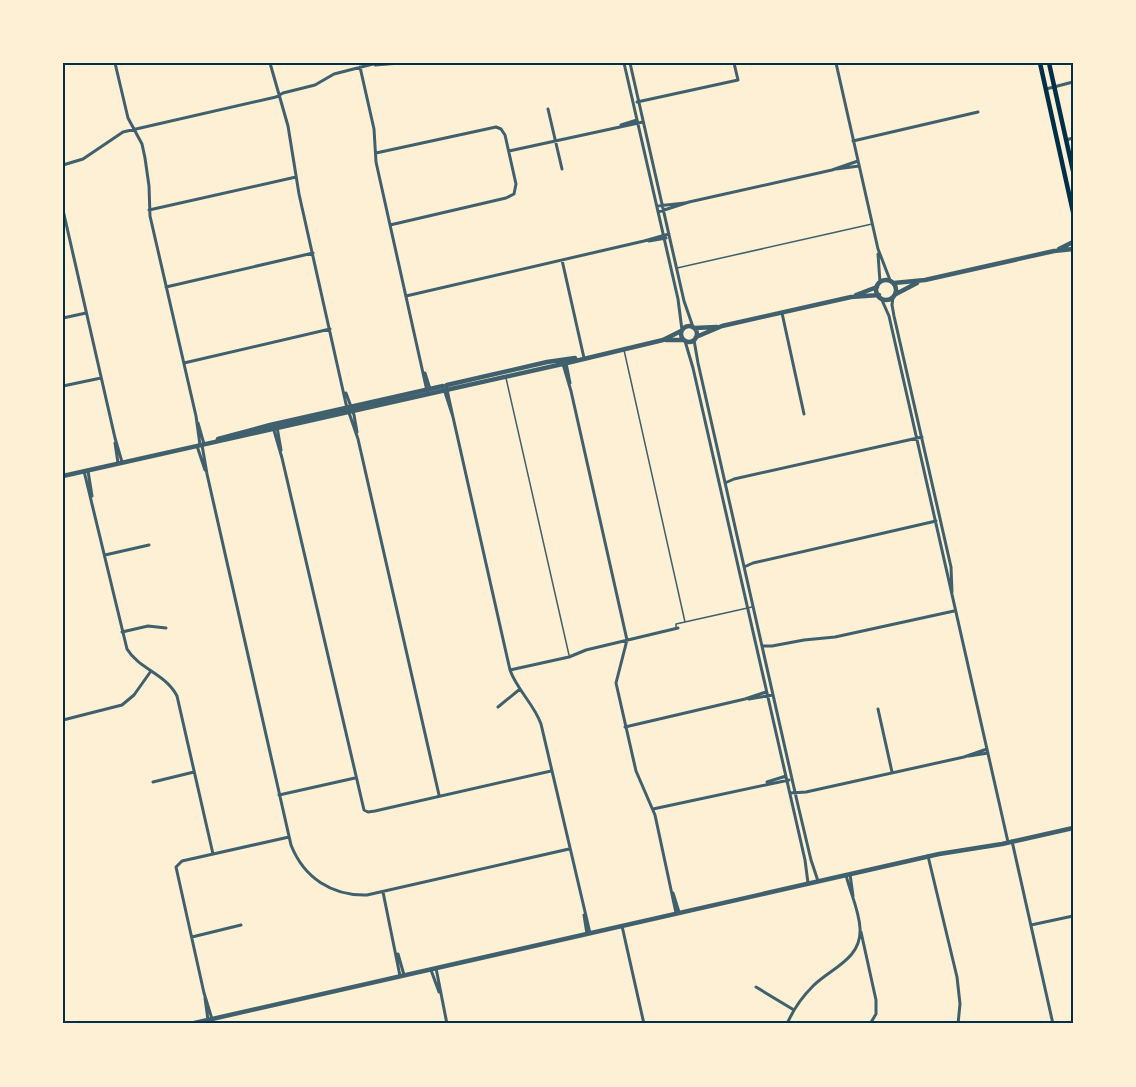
<svg xmlns="http://www.w3.org/2000/svg" width="1136" height="1087" font-family="'Fira Sans',sans-serif">
<rect width="100%" height="100%" fill="#fdf0d5"/>
<g fill="none" stroke-linecap="round" stroke-linejoin="round">
<path stroke="#3f606c" stroke-width="1.5" d="M677 268 872 224
M624 350 685 622
M506 378 569 655
M676 628V624L752 607"/>
<path stroke="#3f606c" stroke-width="3" d="M115 63 128 118 142 144 145 158 149 186 150 216 196 416 200 445
M270 63 288 126 299 194 346 404 358 439 439 795
M624 63 678 299 682 330
M630 63 684 301 693 327
M836 63 878 249 890 280
M375 65 400 63
M360 67 374 129 376 162 427 391
M1046 89 1073 82
M637 102 738 80 734 63
M548 109 562 169
M621 125 637 120
M1066 140 1073 138
M853 141 978 112
M509 151 643 122
M376 153 496 127 501 129 505 135 516 184 514 194 506 198 390 225
M63 165 83 159 123 132 276 97 283 93 315 85 334 74 377 63
M836 169 859 166
M657 206 685 203
M63 210 115 438 122 462
M149 210 296 177
M658 212 689 202 832 170 858 161
M649 241 666 238
M878 254 880 282
M562 260 584 358
M166 287 313 253
M406 296 644 241 669 234
M893 297 892 305 894 316 951 567 952 592
M881 298 889 316 1008 842
M782 313 804 414
M63 318 86 313
M694 340 698 363 797 801 811 860 818 881
M685 341 693 368 805 860 808 883
M184 363 330 329
M566 363 570 383
M563 364 571 391 627 640 616 683 636 771 655 815 676 913
M425 373 430 389
M446 385 453 417
M63 386 101 378
M444 389 453 417 510 670C517 690 534 704 541 724L590 933
M346 393 354 415 357 432
M198 423 204 444
M273 427 282 458 364 810 368 812 375 811 551 771
M277 427 281 450
M115 443 118 463
M202 445 207 474 291 845C304 878 332 896 367 895L569 849
M197 446 205 470
M84 471 127 649C139 669 166 674 177 696L213 854
M88 471 92 496
M725 483 734 479 922 437
M105 555 149 545
M744 567 753 563 936 521
M122 632 148 626 166 628
M762 646H772L804 640 835 637 954 611
M510 670 569 657 586 650 678 628
M749 699 773 695
M498 707 520 689
M878 709 892 772
M63 720 122 705 134 695 151 671
M625 727 745 699 766 692
M969 756 988 753
M153 782 194 772
M767 782 786 776
M790 793 806 792 964 757 987 749
M279 795 355 778
M653 809 789 780
M1012 841 1053 1024
M928 856 957 977 960 1004 958 1024
M850 874 853 896
M383 892 400 976
M673 893 679 912
M584 915 587 934
M1031 925 1073 916
M622 926 644 1024
M861 932 876 1000V1014L870 1024
M192 937 241 925
M398 954 404 975
M436 968 447 1024
M431 970 439 992
M756 987 794 1010
M205 998 208 1020
M212 1019 204 993 176 867 182 861 289 837
M787 1024C793 1010 802 997 813 986 831 968 862 959 860 928 859 910 850 892 846 875"/>
<path stroke="#3f606c" stroke-width="4.5" d="M1059 249 1073 242
M876 290a10 10 0 1 1 20 0a10 10 0 1 1-20 0Z
M894 283 925 280 1054 251 1073 249
M896 294 917 283
M856 295 877 287
M681 334a8 8 0 1 1 16 0a8 8 0 1 1-16 0Z
M694 328 717 327
M696 337 722 326 851 297 879 295
M666 340H683
M447 385 547 362 575 358
M218 439 270 425 443 386
M63 476 567 363 663 340 681 331
M190 1024 939 854 1002 844 1073 828"/>
<path stroke="#003049" stroke-width="4.5" d="M1040 63 1073 212
M1049 63 1073 171"/>
</g>
<rect width="1136" height="1087" fill="none" stroke="#fdf0d5" stroke-width="129"/>
<rect x="64" y="64" width="1008" height="958" fill="none" stroke="#003049" stroke-width="2"/>
</svg>
